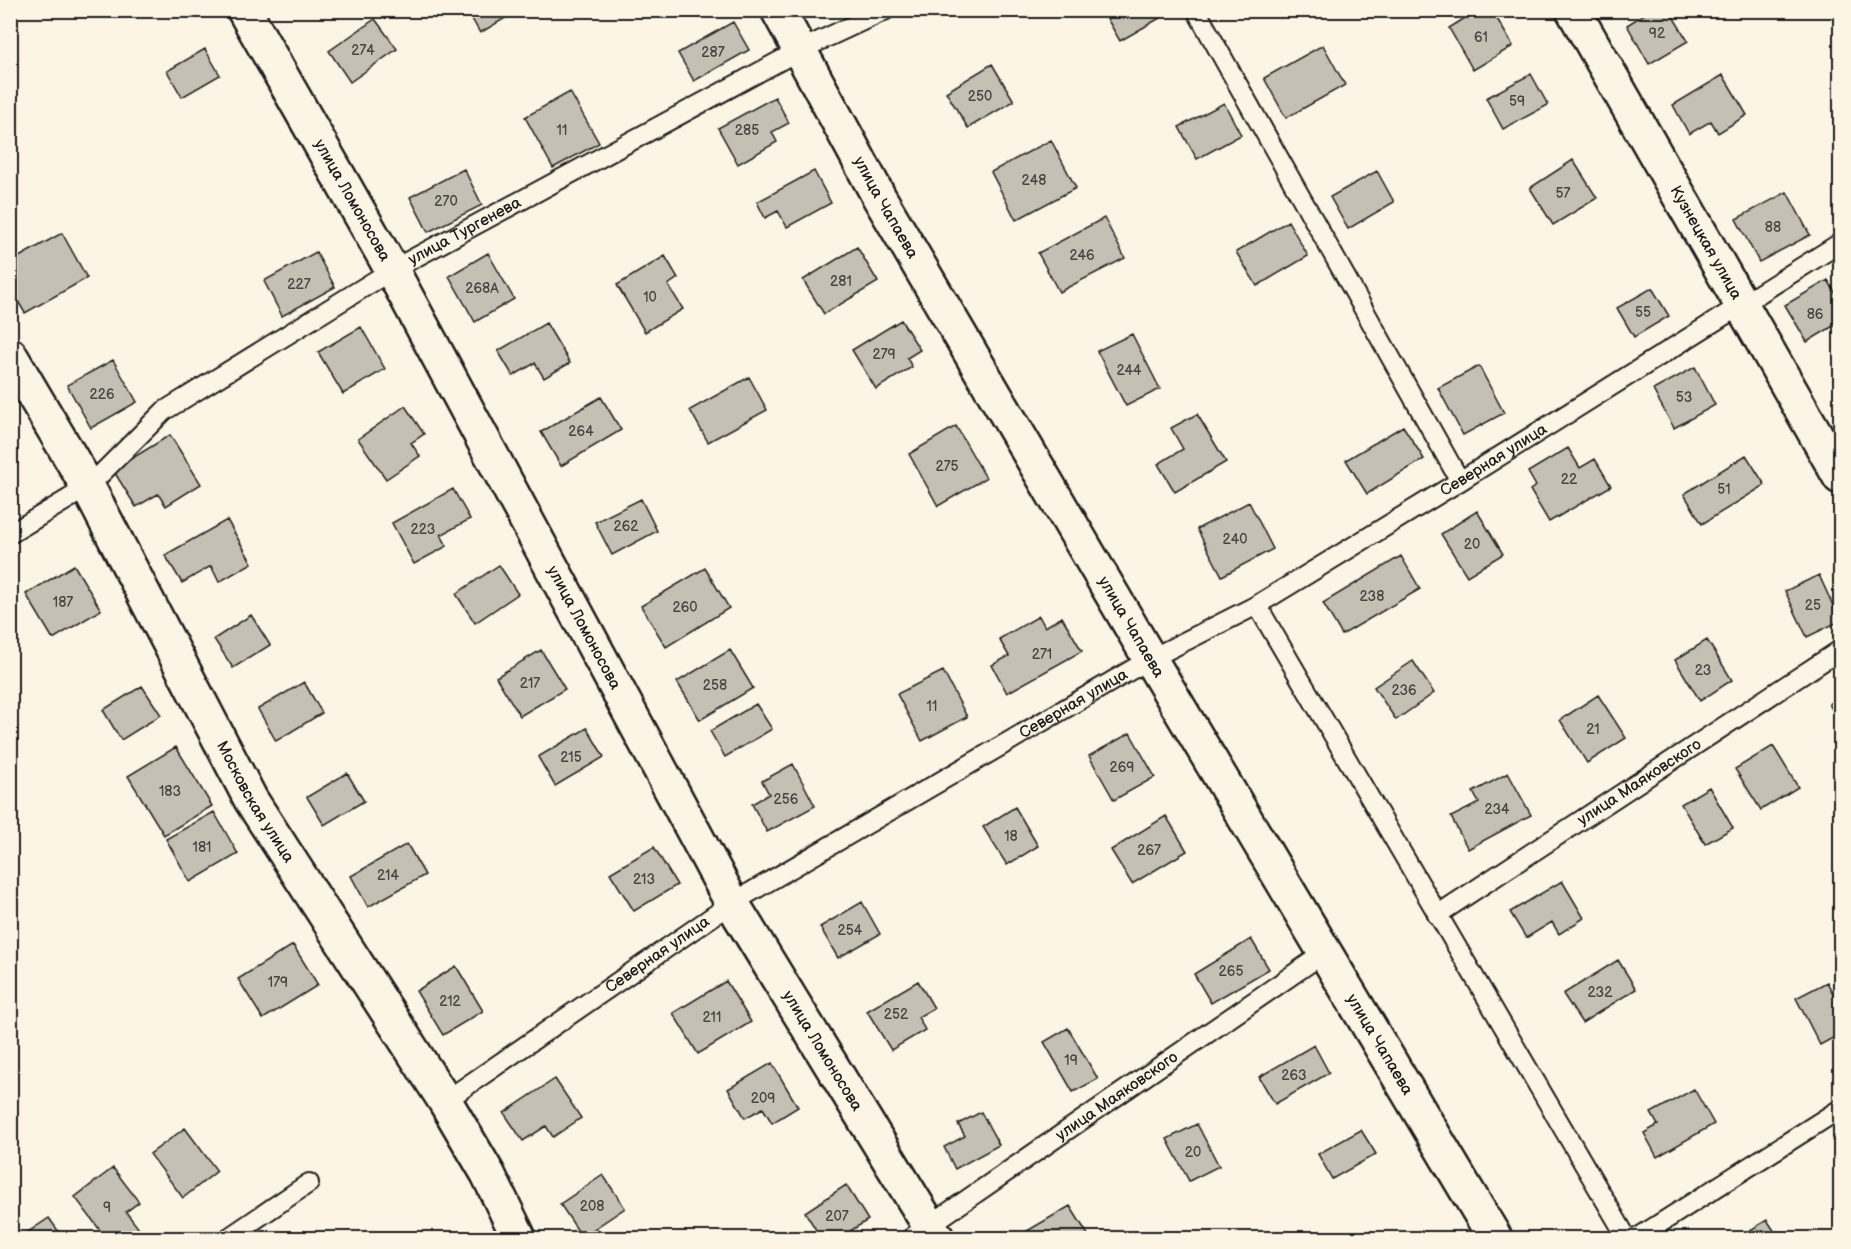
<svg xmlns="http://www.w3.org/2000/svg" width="1851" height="1249" font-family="'Balsamiq Sans',sans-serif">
<rect width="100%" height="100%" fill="#fcf5e5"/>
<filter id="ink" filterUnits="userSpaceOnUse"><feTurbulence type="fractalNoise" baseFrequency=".0167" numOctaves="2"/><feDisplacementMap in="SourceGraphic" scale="12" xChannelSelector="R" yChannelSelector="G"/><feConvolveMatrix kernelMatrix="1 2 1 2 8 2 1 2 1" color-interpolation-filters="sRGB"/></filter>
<g filter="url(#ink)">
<path fill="#c4c0b3" stroke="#1c1c1c" stroke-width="1.5" d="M467 10H519L480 33Z
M1102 10H1172V11L1120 41Z
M1478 10H1492L1513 46 1473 70 1449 28Z
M1651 10H1669L1688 41 1649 64 1627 25Z
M375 19 397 49 350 82 329 51Z
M733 22 749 50 694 81 678 53Z
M1323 45 1345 85 1286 118 1264 78Z
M205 49 220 75 182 97 167 71Z
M992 64 1014 101 968 128 946 92Z
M1531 74 1548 105 1503 129 1486 98Z
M1723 75 1747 115 1718 133 1711 121 1689 134 1673 105Z
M570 92 599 143 553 168 525 117Z
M775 97 789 123 772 132 777 142 738 164 718 128Z
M1224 103 1241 135 1197 159 1179 127Z
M1051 140 1076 188 1016 220 991 172Z
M1573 160 1597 198 1553 225 1530 188Z
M464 169 482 205 428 232 410 197Z
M814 171 831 203 787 227 778 211 765 218 757 202Z
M1377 171 1394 202 1348 229 1330 197Z
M1787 192 1810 235 1759 262 1736 219Z
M1104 218 1125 258 1059 292 1038 253Z
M1288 221 1308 256 1257 286 1236 252Z
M62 233 87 278 25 313 10 288V262Z
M857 247 878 282 824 314 803 280Z
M316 252 335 287 282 316 264 281Z
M488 253 514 299 475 322 449 276Z
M665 256 678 278 668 285 683 309 645 332 617 285Z
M1828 280 1840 301V322L1807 342 1785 305Z
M1652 288 1669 316 1634 337 1617 308Z
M901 320 920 350 907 358 912 367 876 389 852 350Z
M546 323 570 363 544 378 535 363 513 376 498 351Z
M361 327 385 369 343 394 318 352Z
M1132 334 1160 389 1126 406 1097 351Z
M113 360 137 402 91 428 67 385Z
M1479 366 1504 413 1463 435 1438 388Z
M1695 367 1715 405 1674 428 1653 390Z
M749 377 767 410 708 442 690 410Z
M601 397 621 430 561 466 541 432Z
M405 406 424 434 411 443 420 456 386 479 358 439Z
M1197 414 1226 462 1175 492 1158 464 1183 449 1171 428Z
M956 426 986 478 938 506 909 454Z
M1403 426 1424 459 1367 494 1346 460Z
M170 435 201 484 166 506 158 494 136 507 113 470Z
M1568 448 1580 468 1595 459 1611 486 1549 522 1530 490 1536 486 1528 472Z
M1746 455 1765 485 1702 524 1684 494Z
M453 489 470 519 441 535 447 546 414 564 392 523Z
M641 499 657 531 612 555 595 522Z
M1249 502 1273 549 1222 576 1197 529Z
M1477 511 1503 554 1467 576 1441 534Z
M227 520 252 563 219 582 211 566 182 583 165 555Z
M1401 556 1420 589 1342 635 1323 603Z
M74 565 101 610 53 639 26 594Z
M499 565 518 594 475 623 456 594Z
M705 568 729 608 666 647 641 606Z
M1819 575 1840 621 1807 637 1785 591Z
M251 615 270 645 233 668 214 639Z
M1039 616 1045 627 1062 617 1082 651 1007 693 992 665 1009 656 999 639Z
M1707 640 1732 680 1700 701 1675 660Z
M541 650 565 689 520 716 496 677Z
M730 650 753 688 700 720 677 682Z
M1413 661 1434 693 1396 720 1374 687Z
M943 671 967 717 922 741 897 694Z
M304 682 322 713 276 741 258 709Z
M142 686 161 715 121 740 103 710Z
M1598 695 1626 738 1587 763 1560 720Z
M1840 697V723L1829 704Z
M756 704 772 729 725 757 710 731Z
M587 728 604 757 555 786 538 757Z
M1130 733 1155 777 1114 800 1089 756Z
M1773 746 1798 787 1761 810 1735 769Z
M176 747 212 806 164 835 128 776Z
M793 764 815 806 767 832 752 804 769 794 762 781Z
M347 773 364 801 324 825 307 797Z
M1508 773 1531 815 1468 849 1451 817 1479 803 1473 792Z
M1709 787 1733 828 1705 844 1681 804Z
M1015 807 1038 846 1007 865 983 827Z
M214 812 238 854 190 882 166 839Z
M1166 816 1187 851 1132 884 1111 850Z
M407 844 425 875 368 907 351 876Z
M654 847 677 885 634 911 610 873Z
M1562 881 1584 918 1559 934 1552 922 1526 938 1510 912Z
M862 902 880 934 838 958 820 927Z
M1251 939 1269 969 1211 1003 1194 974Z
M293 945 318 985 263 1019 238 979Z
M1618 960 1636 989 1582 1023 1563 994Z
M456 966 483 1011 443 1035 416 991Z
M726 981 751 1022 698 1054 673 1013Z
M918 981 934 1008 918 1017 925 1030 891 1050 867 1011Z
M1827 982 1840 1007V1034L1820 1045 1796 998Z
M1068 1028 1098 1079 1073 1092 1044 1042Z
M1314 1045 1329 1073 1275 1104 1259 1077Z
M772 1063 798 1107 772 1123 763 1108 745 1118 728 1089Z
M555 1079 581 1118 553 1137 546 1126 523 1141 504 1113Z
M1694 1089 1714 1124 1657 1157 1644 1133 1658 1125 1651 1113Z
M981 1112 999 1145 955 1169 944 1147 965 1136 958 1124Z
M1197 1124 1219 1166 1189 1181 1167 1139Z
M185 1128 217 1171 183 1198 150 1154Z
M1361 1130 1376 1154 1332 1179 1318 1154Z
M113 1168 139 1202 126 1212 139 1229 126 1238H106L75 1197Z
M603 1175 625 1208 582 1237 560 1204Z
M846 1185 868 1220 839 1238H821L805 1212Z
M1070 1206 1090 1238H1015Z
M49 1218 63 1238H19Z
M1767 1220 1779 1238H1737Z"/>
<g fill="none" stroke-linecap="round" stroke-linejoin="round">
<g stroke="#1c1c1c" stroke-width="22">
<g id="lane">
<path d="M1196 10 1460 481"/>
<path id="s1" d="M10 534 88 487 164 411 392 270 800 50 886 10"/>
<path d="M1257 605 1627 1238"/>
<path id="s2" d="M1437 915 1840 650"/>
<path id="s3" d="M445 1101 732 903 1150 659 1257 605 1460 481 1840 243"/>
<path d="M228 1238 309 1183"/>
<path id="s4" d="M911 1238 1324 953"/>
<path d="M1637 1238 1840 1109"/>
</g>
</g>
<g stroke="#1c1c1c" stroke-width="38">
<g id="street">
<path id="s5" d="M244 10 392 270 732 903 937 1238"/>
<path id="s6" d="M778 10 879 197 1150 659 1495 1238"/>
<path id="s7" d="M1573 10 1840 477"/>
<path id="s8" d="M10 355 88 487 251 800 445 1101 488 1174 519 1238"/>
</g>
</g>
<use href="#lane" stroke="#fcf5e5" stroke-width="18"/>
<use href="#street" stroke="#fcf5e5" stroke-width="33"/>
</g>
</g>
<g text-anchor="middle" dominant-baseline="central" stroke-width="4.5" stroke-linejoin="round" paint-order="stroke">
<g font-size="14" fill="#464542">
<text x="1657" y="33">92</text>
<text x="1481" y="37">61</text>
<text x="363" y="50">274</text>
<text x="713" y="52">287</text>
<text x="980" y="96">250</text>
<text x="1517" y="101">59</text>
<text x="562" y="130">11</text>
<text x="747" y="130">285</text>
<text x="1034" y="180">248</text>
<text x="1563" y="193">57</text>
<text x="446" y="201">270</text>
<text x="1773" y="227">88</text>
<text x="1082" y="255">246</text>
<text x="841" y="281">281</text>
<text x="299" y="284">227</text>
<text x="482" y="288">268А</text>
<text x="650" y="297">10</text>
<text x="1643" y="312">55</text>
<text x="1815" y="314">86</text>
<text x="884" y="354">279</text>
<text x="1129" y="370">244</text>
<text x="102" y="394">226</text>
<text x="1684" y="397">53</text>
<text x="581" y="431">264</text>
<text x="947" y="466">275</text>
<text x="1569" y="479">22</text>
<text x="1724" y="489">51</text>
<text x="626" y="526">262</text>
<text x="423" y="529">223</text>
<text x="1235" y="539">240</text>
<text x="1472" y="544">20</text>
<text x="1372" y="596">238</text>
<text x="63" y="602">187</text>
<text x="1813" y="605">25</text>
<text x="685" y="607">260</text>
<text x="1042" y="654">271</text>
<text x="1703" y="670">23</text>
<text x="530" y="683">217</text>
<text x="715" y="685">258</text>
<text x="1404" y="690">236</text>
<text x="932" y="706">11</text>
<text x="1593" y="729">21</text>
<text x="571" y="757">215</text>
<text x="1122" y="767">269</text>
<text x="170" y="791">183</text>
<text x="786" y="799">256</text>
<text x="1497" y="809">234</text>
<text x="1011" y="836">18</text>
<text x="202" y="847">181</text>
<text x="1149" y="850">267</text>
<text x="388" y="875">214</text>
<text x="644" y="879">213</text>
<text x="850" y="930">254</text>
<text x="1231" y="971">265</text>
<text x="278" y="982">179</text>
<text x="1600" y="992">232</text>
<text x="450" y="1001">212</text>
<text x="896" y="1014">252</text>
<text x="712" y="1017">211</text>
<text x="1071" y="1060">19</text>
<text x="1294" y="1075">263</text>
<text x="763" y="1098">209</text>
<text x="1193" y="1152">20</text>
<text x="592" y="1206">208</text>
<text x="107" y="1207">9</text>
<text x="837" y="1216">207</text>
</g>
<g font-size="16" fill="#1c1c1c" stroke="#fcf5e5">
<text stroke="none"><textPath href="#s5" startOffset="219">улица Ломоносова</textPath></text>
<text stroke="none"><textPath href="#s6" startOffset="225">улица Чапаева</textPath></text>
<text stroke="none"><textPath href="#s1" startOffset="549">улица Тургенева</textPath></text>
<text stroke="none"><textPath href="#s7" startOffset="268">Кузнецкая улица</textPath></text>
<text stroke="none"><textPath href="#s3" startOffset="1230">Северная улица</textPath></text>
<text stroke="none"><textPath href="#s5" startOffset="705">улица Ломоносова</textPath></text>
<text stroke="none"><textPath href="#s6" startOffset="711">улица Чапаева</textPath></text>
<text stroke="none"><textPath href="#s3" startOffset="744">Северная улица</textPath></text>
<text stroke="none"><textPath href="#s2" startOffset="242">улица Маяковского</textPath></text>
<text stroke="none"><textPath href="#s8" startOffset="510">Московская улица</textPath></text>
<text stroke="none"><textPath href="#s3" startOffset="258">Северная улица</textPath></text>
<text stroke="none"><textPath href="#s6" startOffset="1197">улица Чапаева</textPath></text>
<text stroke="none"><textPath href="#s5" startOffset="1191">улица Ломоносова</textPath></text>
<text stroke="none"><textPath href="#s4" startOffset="250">улица Маяковского</textPath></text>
</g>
</g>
<rect width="1851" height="1249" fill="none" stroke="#fcf5e5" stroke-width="36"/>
<rect x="18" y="18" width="1815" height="1213" fill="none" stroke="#1c1c1c" stroke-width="2" filter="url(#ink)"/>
</svg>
